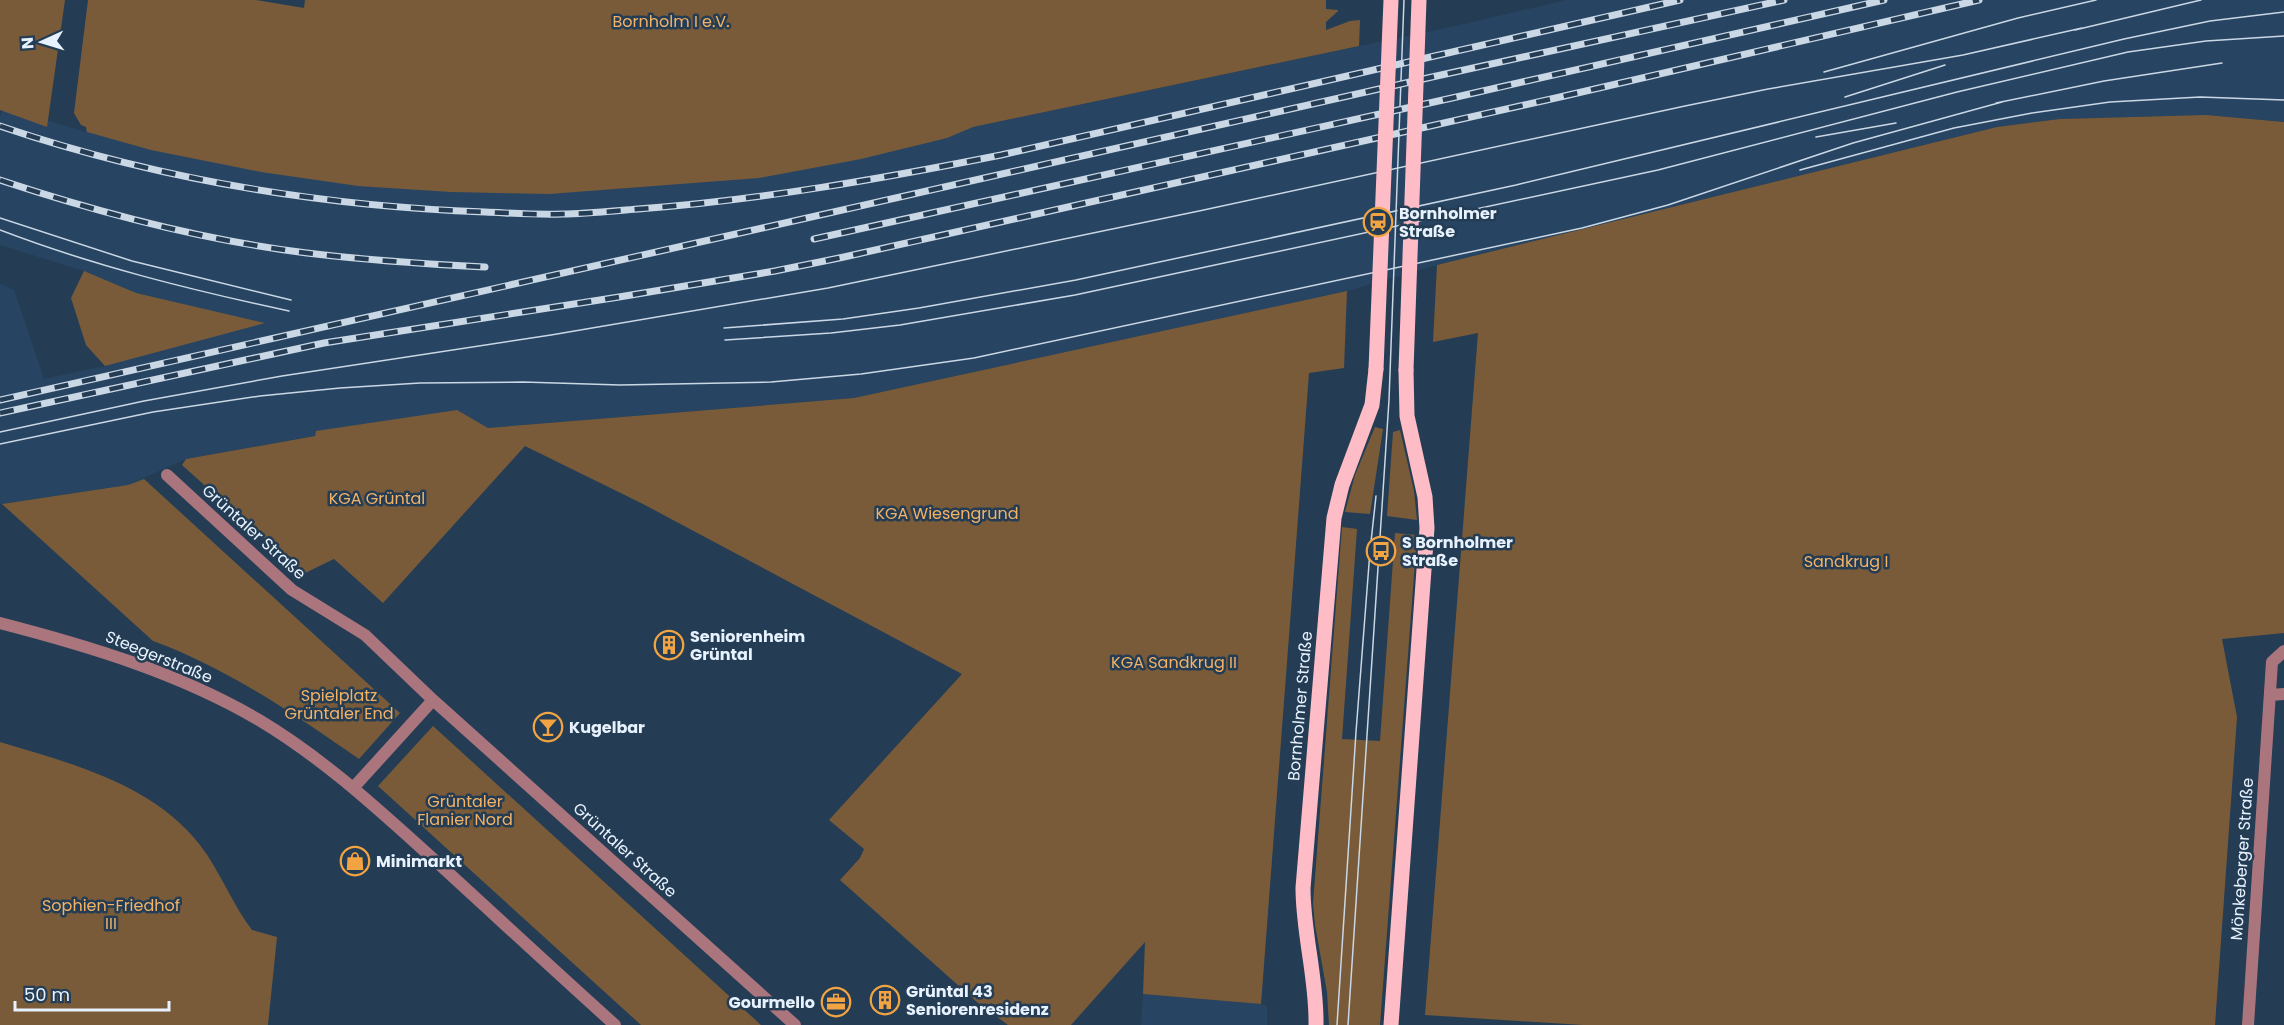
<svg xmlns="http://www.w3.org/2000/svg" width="2284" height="1025" font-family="Poppins,sans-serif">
<rect width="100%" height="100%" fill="#243d54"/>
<path fill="#274562" d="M1567 0H2284V122L2206 115 2060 119 1997 127 1437 265 1347 291 854 398 488 428 456 410 186 459 128 485 0 504V284L14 290 44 379 105 366 107 333 167 317 84 271 0 245V116L4 108 86 132 87 85 973 127 1451 27Z
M1143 994 1261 1004 1267 1006V1025H1141Z"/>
<path fill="#795b3a" d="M0 0H65L47 127 0 110Z
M88 0H256L304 8 305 0H1326V9L1338 10V11L1326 22V30L1350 21 1360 20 1359 46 973 127 947 138 861 159 759 178 549 194 451 192 358 186 261 172 151 150 87 132 86 127 81 125 74 113Z
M2206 115 2284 122V633L2222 639 2237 717 2215 1025H1583L1425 1015 1478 333 1433 342 1437 265 1997 127 2060 119Z
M84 271 136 293 265 323 105 366 86 345 71 298Z
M1347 291 1344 368 1309 373 1261 1004 1143 994 1145 942 1071 1025H1008L978 1003 840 880 860 858 864 849 829 820 962 674 643 504 525 446 383 603 334 559 303 574 182 465 186 459 315 436 316 431 457 410 488 428 854 398Z
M1375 427 1383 429 1370 514 1345 512 1355 475Z
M1400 430 1414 491 1417 520 1387 516 1393 432Z
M144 479 400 713 359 759C294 714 227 668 153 641L2 504 128 485Z
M1342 527 1357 529 1342 739 1380 741 1395 533 1417 535 1380 1025H1329L1327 992 1315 925 1313 903Z
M433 726 761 1025H641L378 786Z
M0 742C70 763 153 784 200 845 220 871 232 904 252 930L277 937 268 1025H0Z"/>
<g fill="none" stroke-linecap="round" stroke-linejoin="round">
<path stroke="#aa757d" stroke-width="12" d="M167 475 292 590 365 635 433 700 795 1025
M0 623C89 646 179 673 259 720 326 760 382 813 440 865 498 918 556 972 615 1025
M2270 695 2284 694
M354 787 433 700
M2248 1025 2272 662 2284 651"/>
<path stroke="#febcc6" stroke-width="15" d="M1316 1025C1317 979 1303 934 1303 888L1334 518 1342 485 1372 405 1376 369
M1391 1025 1427 528 1425 497 1407 416 1406 370"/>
<path stroke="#cad7e5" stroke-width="1.5" d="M2075 30 2201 0
M1824 72 2018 18 2096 0
M1845 97 1945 65
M1996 103 2104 81 2222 63
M1816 137 1896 123
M1800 170 1954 128 2032 113 2110 102 2200 97 2284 100
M0 218 132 261 291 300
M0 230C94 266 191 290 289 311
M724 328 843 319 919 308 1076 280 1516 185 2124 39 2210 21 2284 12
M725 340 831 333 900 325 1075 295 1658 170 1957 92 2128 52 2206 41 2284 36
M0 432 144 401 282 376 551 335 828 288 1199 211 1685 106 1768 89 1963 55 2082 28
M0 444 153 412 260 396 340 388 420 383 523 382 620 385 771 382 861 374 974 358 1582 228 1668 205 1853 143 2002 102
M1337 1025 1356 732 1370 551 1376 496
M1348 1025 1389 400 1404 0"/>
<g stroke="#cad7e5" stroke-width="7">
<path id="rail" d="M0 126C156 179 321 206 485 212 511 213 536 215 562 214 587 214 613 211 638 209 760 200 880 179 1001 155L1680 0
M0 180C100 213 202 240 307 253 366 260 425 264 485 267
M814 239 1452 98 1884 0
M0 400 1432 77 1784 0
M0 413 324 343 619 297 775 271 844 257 1560 97 1979 0"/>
</g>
<use href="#rail" stroke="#243d54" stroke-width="4.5" stroke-dasharray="14" stroke-linecap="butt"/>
<path stroke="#febcc6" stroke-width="15" d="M1376 369 1391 0
M1406 370 1419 0"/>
</g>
<defs>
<g id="station-ring" transform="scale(1.5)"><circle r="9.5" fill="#243d54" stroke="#f3a442" stroke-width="1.5"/><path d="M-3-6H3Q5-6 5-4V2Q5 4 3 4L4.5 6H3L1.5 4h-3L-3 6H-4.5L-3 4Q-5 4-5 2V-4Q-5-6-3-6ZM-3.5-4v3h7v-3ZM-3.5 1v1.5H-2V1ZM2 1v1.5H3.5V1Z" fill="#f3a442"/></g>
<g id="bus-ring" transform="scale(1.5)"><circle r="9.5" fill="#243d54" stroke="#f3a442" stroke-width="1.5"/><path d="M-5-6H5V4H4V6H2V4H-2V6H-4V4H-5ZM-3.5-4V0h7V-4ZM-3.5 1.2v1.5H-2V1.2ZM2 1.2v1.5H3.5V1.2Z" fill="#f3a442"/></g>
<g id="building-ring" transform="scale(1.5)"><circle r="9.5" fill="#243d54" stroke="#f3a442" stroke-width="1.5"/><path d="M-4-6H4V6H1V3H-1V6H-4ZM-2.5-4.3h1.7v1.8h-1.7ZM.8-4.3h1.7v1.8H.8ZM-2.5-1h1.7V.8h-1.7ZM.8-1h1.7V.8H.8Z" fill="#f3a442"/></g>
<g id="bar-ring" transform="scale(1.5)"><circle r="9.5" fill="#243d54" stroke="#f3a442" stroke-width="1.5"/><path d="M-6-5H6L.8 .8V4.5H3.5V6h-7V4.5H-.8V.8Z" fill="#f3a442"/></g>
<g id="shop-ring" transform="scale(1.5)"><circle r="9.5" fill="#243d54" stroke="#f3a442" stroke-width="1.5"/><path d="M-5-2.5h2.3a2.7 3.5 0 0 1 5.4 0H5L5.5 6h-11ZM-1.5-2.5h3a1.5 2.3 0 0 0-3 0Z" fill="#f3a442"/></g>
<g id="office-ring" transform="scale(1.5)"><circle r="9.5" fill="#243d54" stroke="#f3a442" stroke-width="1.5"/><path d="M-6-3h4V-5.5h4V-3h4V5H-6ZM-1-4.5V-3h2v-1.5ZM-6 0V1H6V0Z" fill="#f3a442"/></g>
</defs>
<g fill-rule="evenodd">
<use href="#station-ring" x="1378" y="222"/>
<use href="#bus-ring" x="1381" y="551"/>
<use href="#building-ring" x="669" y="645"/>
<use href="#bar-ring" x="548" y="727"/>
<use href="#shop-ring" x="355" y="861"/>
<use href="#building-ring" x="885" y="1000"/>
<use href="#office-ring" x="836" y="1002"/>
</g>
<g text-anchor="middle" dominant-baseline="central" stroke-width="5" stroke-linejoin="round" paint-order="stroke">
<g font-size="16" fill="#f4b265" stroke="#243d54">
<text x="671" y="21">Bornholm I e.V.</text>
<text x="377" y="498">KGA Grüntal</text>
<text x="947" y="513">KGA Wiesengrund</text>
<text x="1846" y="561">Sandkrug I</text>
<text x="1174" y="662">KGA Sandkrug II</text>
<text x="339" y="695">Spielplatz<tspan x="339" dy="18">Grüntaler End</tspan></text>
<text x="465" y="801">Grüntaler<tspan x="465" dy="18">Flanier Nord</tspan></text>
<text x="111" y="905">Sophien-Friedhof<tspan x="111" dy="18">III</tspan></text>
</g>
<g font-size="16" font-weight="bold" fill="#e7f2fe" stroke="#243d54" text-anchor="start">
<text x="1399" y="213">Bornholmer<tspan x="1399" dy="18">Straße</tspan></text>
<text x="1402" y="542">S Bornholmer<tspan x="1402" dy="18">Straße</tspan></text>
<text x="690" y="636">Seniorenheim<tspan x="690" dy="18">Grüntal</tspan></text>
<text x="569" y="727">Kugelbar</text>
<text x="376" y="861">Minimarkt</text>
<text x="906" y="991">Grüntal 43<tspan x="906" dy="18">Seniorenresidenz</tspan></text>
<text x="815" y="1002" text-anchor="end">Gourmello</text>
</g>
<g font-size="16" fill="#e7f2fe" stroke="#243d54">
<text transform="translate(254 532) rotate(42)">Grüntaler Straße</text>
<text transform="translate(159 657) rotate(22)">Steegerstraße</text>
<text transform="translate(1300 706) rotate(-85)">Bornholmer Straße</text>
<text transform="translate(625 850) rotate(42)">Grüntaler Straße</text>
<text transform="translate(2242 859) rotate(-86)">Mönkeberger Straße</text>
</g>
</g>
<g transform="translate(42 42) rotate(266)" stroke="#243d54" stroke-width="4.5" paint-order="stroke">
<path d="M0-4.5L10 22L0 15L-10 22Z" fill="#e7f2fe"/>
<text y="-9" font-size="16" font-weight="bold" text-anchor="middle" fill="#e7f2fe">N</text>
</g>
<path d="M15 1001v9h154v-9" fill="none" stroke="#e7f2fe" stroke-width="3"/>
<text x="24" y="1001" font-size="18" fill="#e7f2fe" stroke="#243d54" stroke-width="4.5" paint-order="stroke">50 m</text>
</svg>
